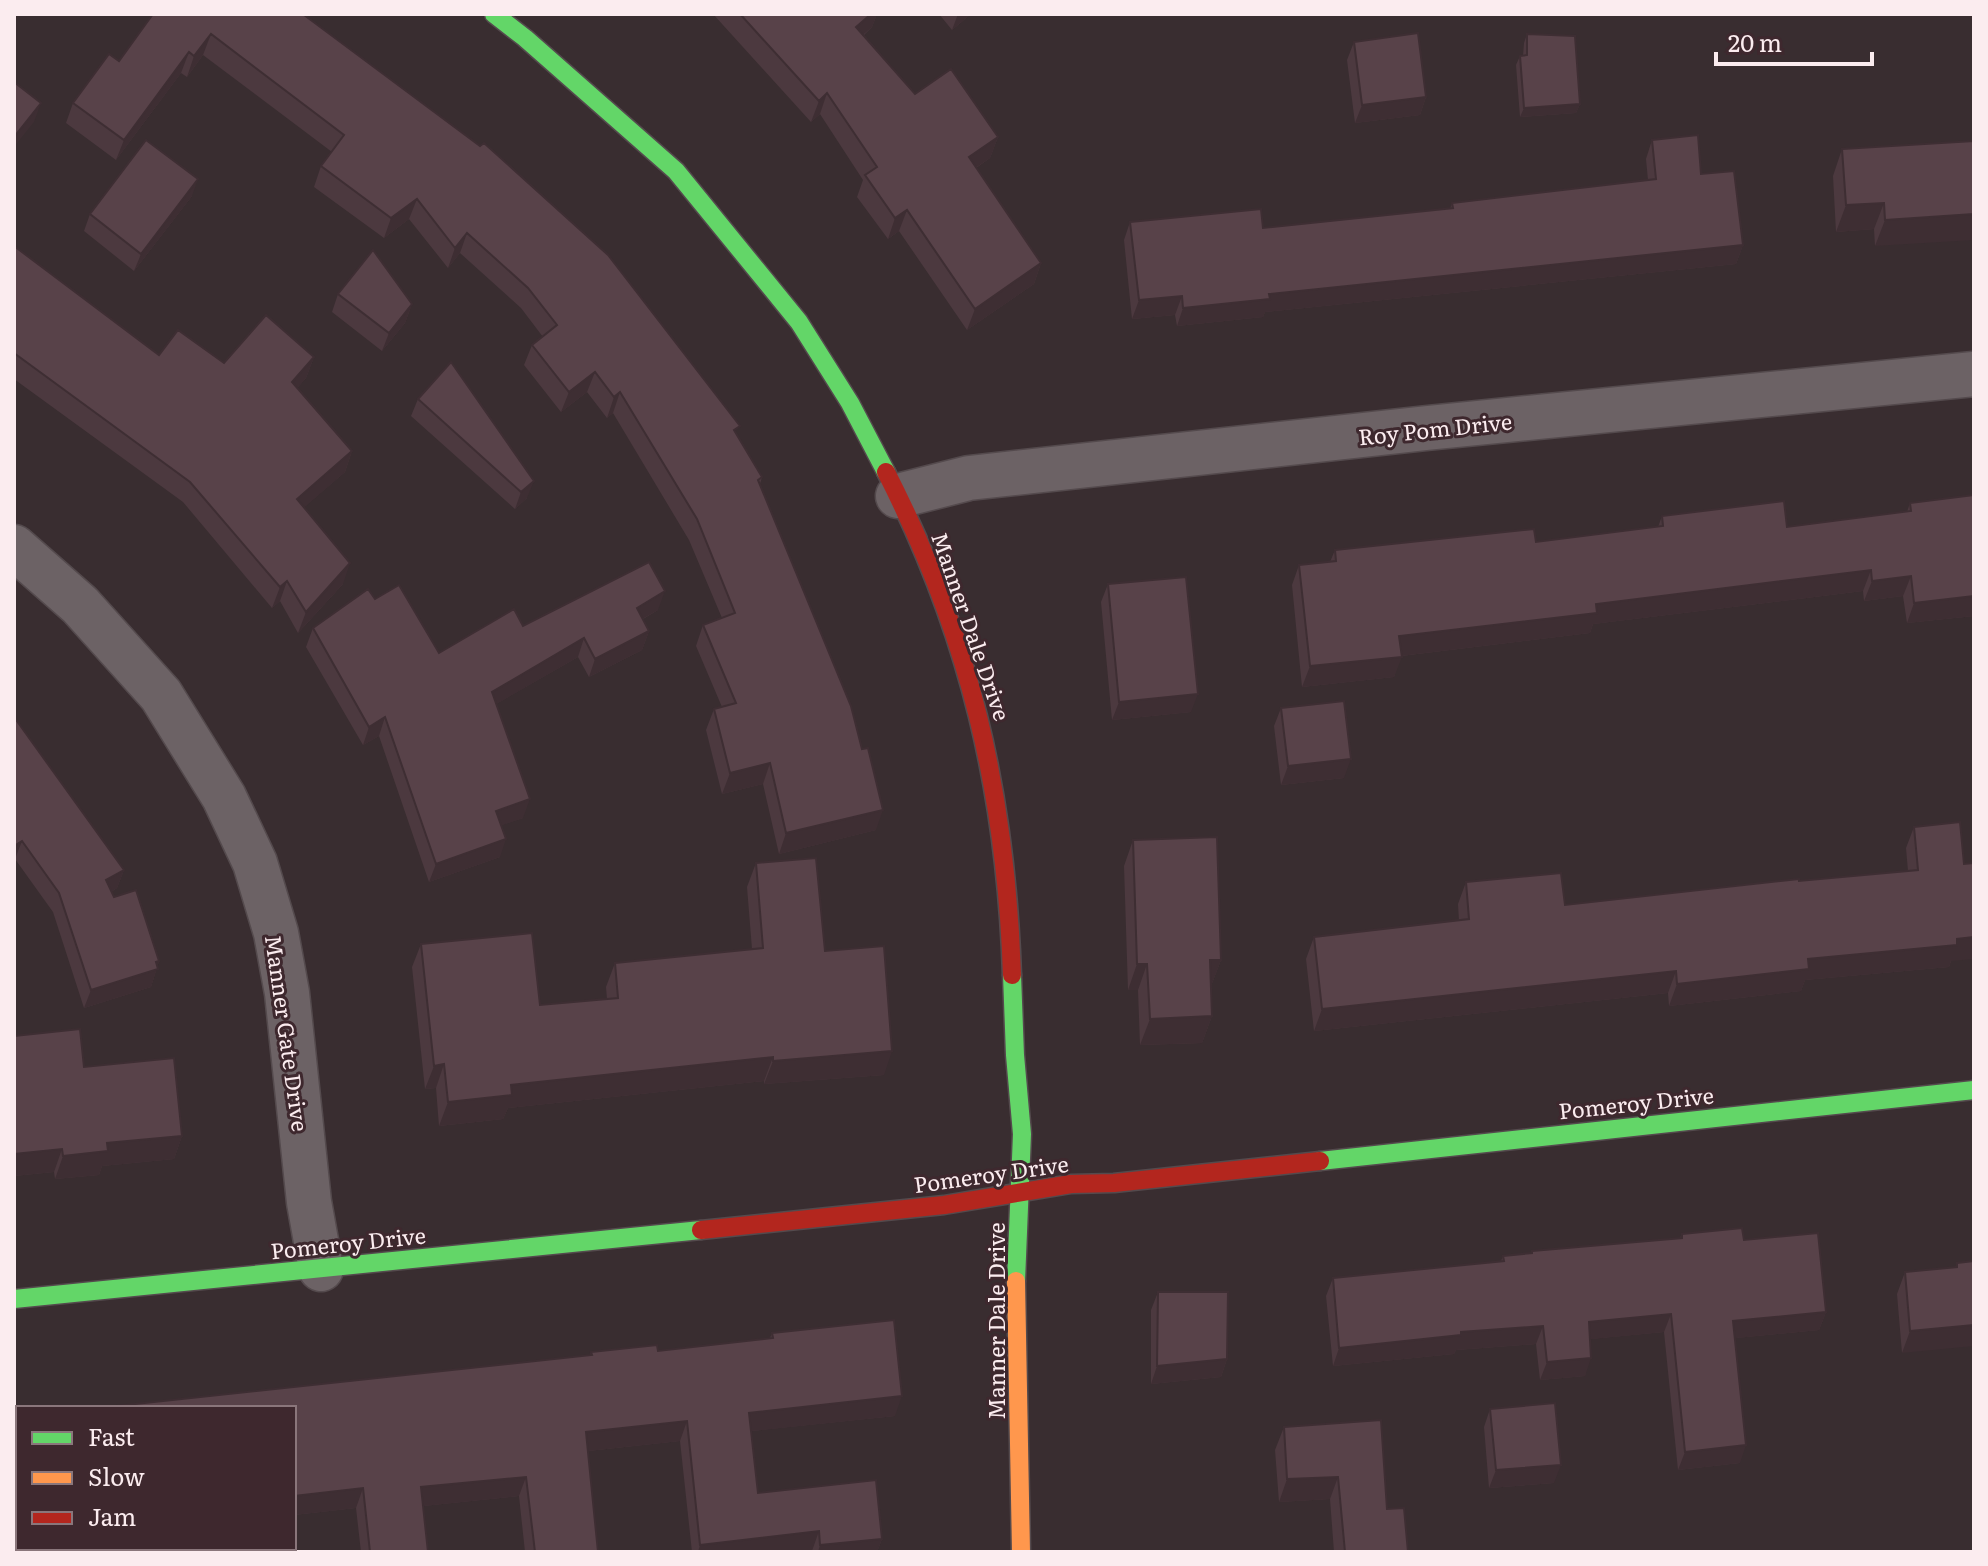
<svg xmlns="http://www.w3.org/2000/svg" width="1988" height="1566" font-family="Literata,serif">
<rect width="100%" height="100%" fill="#392d30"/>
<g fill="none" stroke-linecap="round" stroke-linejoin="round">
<g stroke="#544a4d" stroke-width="47">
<path id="street" d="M898 496 969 478 1427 428 1974 374
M14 547 80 605 161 695 224 797 255 863 276 933 287 993 309 1202 321 1269"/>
</g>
<g stroke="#544a4d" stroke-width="21">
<path id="fast" d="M494 14 525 38 676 171 799 322 850 403 886 472
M1012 975 1015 1055 1022 1134 1016 1281
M1320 1161 1974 1090
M14 1299 701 1230"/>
</g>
<g stroke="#544a4d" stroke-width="21">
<path id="slow" d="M1016 1281 1021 1552"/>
</g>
<g stroke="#544a4d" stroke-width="21">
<path id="jam" d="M886 472C969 634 1006 793 1012 975
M701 1230 944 1205 1071 1184 1114 1183 1320 1161"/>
</g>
<use href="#street" stroke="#6c6265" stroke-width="44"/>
<use href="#fast" stroke="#63d668" stroke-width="18"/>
<use href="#slow" stroke="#ff974d" stroke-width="18"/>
<use href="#jam" stroke="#b3261e" stroke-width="18"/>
</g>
<path fill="#4c393f" d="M153 14 304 16 737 435 762 477 760 484 876 830 779 854 763 784 722 794 706 730 714 709 722 707 696 646 703 625 722 618 689 540 613 413 607 418 587 392 561 412 524 365 532 345 543 337 521 308 460 253 448 268 409 219 384 238 314 187 321 166 332 152 203 55 187 77 181 73 116 160 66 123 73 103 119 61Z
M713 14H877L872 27 864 35 915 94 998 137 990 158 976 168 1041 263 1034 284 967 330 899 231 888 239 857 197 863 180 820 114 811 122Z
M939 14H971L952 30Z
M1527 34 1580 104 1576 113 1520 117 1516 65 1520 56H1523L1524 43Z
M1354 42 1426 97 1420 115 1355 123 1347 60Z
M1652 140 1701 174 1743 245 1736 264 1265 312 1263 317 1177 326 1175 315 1132 319 1124 240 1130 222 1263 228 1450 209 1452 203 1648 180 1646 159Z
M1974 141 1875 246 1874 229 1836 232 1833 176 1842 149Z
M192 196 134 271 84 231 90 214Z
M14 246 159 355 224 363 314 357 306 378 297 388 352 451 345 472 304 507 343 584 298 633 280 601 272 608 183 502 14 379Z
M338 294 412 304 405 323 382 351 332 312Z
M418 399 527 498 515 509 411 416Z
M1974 495V616L1907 623 1903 596 1864 601 1863 591 1593 624 1590 633 1401 656 1394 677 1302 687 1292 585 1299 565 1330 562 1335 550 1536 542 1658 527 1662 516 1787 527 1907 512 1910 503Z
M1108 584 1191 712 1112 720 1101 602Z
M375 599 439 653 523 626 658 610 643 619 649 631 642 650 589 677 578 657 496 704 523 818 501 825 500 857 429 882 379 736 363 745 306 647 313 628Z
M1281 708 1344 778 1281 785 1274 726Z
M14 717 124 870 117 888 111 892 114 897 159 961 151 987 84 1008 53 912 15 859Z
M1914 827 1951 961 1949 967 1805 980 1801 991 1669 1006 1668 993 1314 1031 1306 959 1314 937 1459 921 1458 904 1466 882 1565 905 1908 871 1906 848Z
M1133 840 1221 960 1211 986 1212 1016 1202 1043 1140 1045 1138 990H1128L1124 866Z
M756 863 825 951 884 1075 764 1084V1081L508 1108 503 1119 439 1126 436 1088 425 1089 412 967 421 944 540 1005 607 999 606 987 615 963 752 949 747 887Z
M14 1036 84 1067 182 1136 174 1159 102 1166 99 1175 55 1179 54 1172 14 1176Z
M1682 1234 1744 1240 1826 1312 1819 1330 1735 1338 1740 1463 1678 1470 1664 1332 1590 1339 1585 1376 1540 1380 1536 1344 1456 1350 1454 1354 1333 1366 1326 1296 1333 1278 1501 1261 1503 1256 1531 1253 1532 1251 1680 1238Z
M1974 1261 1902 1353 1897 1294 1905 1272 1955 1268 1957 1263Z
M1158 1292 1227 1359 1221 1377 1151 1384V1310Z
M772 1333 895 1416 751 1431 758 1493 882 1539 877 1552H812V1551L801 1552H692L680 1441 588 1451 598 1552H525L519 1496 423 1506 428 1552H361L356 1508 294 1515V1408L590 1355 591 1352 658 1351 770 1338Z
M1490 1409 1554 1483 1489 1488 1484 1427Z
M1284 1427 1387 1509 1408 1552H1334L1330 1499 1279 1502 1275 1450Z
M18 1548H104L105 1552H36V1550Z
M185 1548H280V1552H185Z"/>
<path fill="#3e2e33" d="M871 14H877L872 27 848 48 856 27Z
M958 14H971L952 30Z
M211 34 203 55 187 77 194 56Z
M189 52 181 73 116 160 124 140Z
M827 93 820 114 811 122 819 101Z
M1426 97 1420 115 1355 123 1362 105Z
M41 103 34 122 14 147V137Z
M1580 104 1576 113 1520 117 1524 108Z
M998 137 990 158 961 178 969 157Z
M198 179 192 196 134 271 141 254Z
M417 199 409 219 384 238 391 218Z
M1884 203 1874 229 1836 232 1846 205Z
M907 210 899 231 888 239 895 218Z
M1974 214V240L1875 246 1885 220Z
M467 233 460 253 448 268 455 248Z
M1743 245 1736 264 1265 312 1263 317 1177 326 1183 308 1269 294Z
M1041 263 1034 284 967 330 975 309Z
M1182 296 1175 315 1132 319 1139 300Z
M412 304 405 323 382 351 389 333Z
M314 357 306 378 285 402 292 382Z
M595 372 587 392 561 412 569 392Z
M620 392 613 413 607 418 614 397Z
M352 451 345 472 290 520 297 499Z
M534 481 527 498 515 509 521 492Z
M350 563 343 584 298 633 306 612Z
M1871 570 1863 591 1593 624 1590 633 1392 657 1399 636 1596 604Z
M1911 576 1903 596 1864 601 1872 581Z
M287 581 280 601 272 608 280 587Z
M665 591 658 610 630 626 637 608Z
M1974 596V616L1907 623 1914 603Z
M649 631 642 650 589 677 595 659Z
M584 638 578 657 486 710 492 692Z
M1402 657 1394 677 1302 687 1310 666Z
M1198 694 1191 712 1112 720 1119 702Z
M385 717 379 736 363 745 369 727Z
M1351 759 1344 778 1281 785 1288 766Z
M770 763 763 784 722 794 730 773Z
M530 799 523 818 489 830 496 811Z
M883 810 876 830 779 854 786 833Z
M506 839 500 857 429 882 436 864Z
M22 841 15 859 14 860V846Z
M124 870 117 888 99 899 106 880Z
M1974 937V959L1951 961 1949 967 1805 980 1801 991 1669 1006 1677 984 1808 959Z
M1210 960H1221L1211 986Z
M159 961 151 987 84 1008 91 990Z
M1137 964H1147L1138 990H1128Z
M1676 971 1668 993 1314 1031 1322 1009Z
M1212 1016 1202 1043 1140 1045 1150 1019Z
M892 1051 884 1075 764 1084 773 1061Z
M773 1057 764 1081 508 1108 503 1119 439 1126 448 1102 511 1085Z
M444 1064 436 1088 425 1089 434 1066Z
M182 1136 174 1159 102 1166 99 1175 55 1179 63 1156 107 1143Z
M62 1149 54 1172 14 1176V1154Z
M1826 1312 1819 1330 1726 1339 1733 1321Z
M1671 1314 1664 1332 1582 1340 1589 1322Z
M1974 1325V1346L1902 1353 1910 1331Z
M1543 1326 1536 1344 1456 1350 1454 1354 1333 1366 1339 1348 1461 1332Z
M1591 1358 1585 1376 1540 1380 1547 1362Z
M1227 1359 1221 1377 1151 1384 1157 1366Z
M902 1396 895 1416 742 1432 749 1413Z
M687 1421 680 1441 579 1452 586 1432Z
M1746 1445 1740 1463 1678 1470 1685 1452Z
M1561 1465 1554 1483 1489 1488 1496 1470Z
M526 1477 519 1496 414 1507 421 1487Z
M1338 1477 1330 1499 1279 1502 1287 1479Z
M363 1488 356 1508 294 1515V1496Z
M819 1531 812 1551 801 1552H698L700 1545Z
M18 1533V1548H37L36 1550 14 1552V1534Z
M882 1539 877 1552H818L820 1545Z"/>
<path fill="#584249" stroke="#3e2e33" stroke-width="2" d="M153 14H305L304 15 480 146 484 143 608 255 740 426 734 430 762 477 758 480 851 706 862 749 868 748 883 810 786 833 770 763 730 773 714 709 736 703 703 625 735 613 697 519 620 392 614 397 595 372 569 392 532 345 557 325 528 288 467 233 455 248 417 199 391 218 321 166 344 135 211 34 194 56 189 52 124 140 73 103 109 54 119 61Z
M740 14H871L856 27 915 94 951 69 998 137 969 157 1041 263 975 309 907 210 895 218 865 175 877 167 827 93 819 101Z
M1418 33 1426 97 1362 105 1354 42Z
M1527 34 1575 36 1580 104 1524 108 1520 56 1527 55Z
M14 82 41 103 14 137Z
M1698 135 1701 174 1734 171 1743 245 1269 294 1270 299 1183 308 1182 296 1139 300 1130 222 1261 209 1263 228 1453 208 1452 203 1656 179 1652 140Z
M146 140 198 179 141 254 90 214Z
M1974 141V214L1885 220 1884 203 1846 205 1842 149Z
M14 246 159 355 178 330 224 363 266 315 314 357 292 382 352 451 297 499 350 563 306 612 287 581 280 587 190 482 14 353Z
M373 250 412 304 389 333 338 294Z
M451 362 534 481 521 492 418 399Z
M1974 495V596L1914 603 1911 576 1872 581 1871 570 1596 604 1597 613 1399 636 1402 657 1310 666 1299 565 1336 561 1335 550 1534 529 1536 542 1663 526 1662 516 1784 501 1787 527 1911 511 1910 503Z
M649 562 665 591 637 608 649 631 595 659 584 638 492 692 530 799 496 811 506 839 436 864 385 717 369 727 313 628 368 589 375 599 399 585 439 653 514 609 523 626Z
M1186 577 1198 694 1119 702 1108 584Z
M1344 701 1351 759 1288 766 1281 708Z
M14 717 124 870 106 880 114 897 136 890 159 961 156 962 158 969 91 990 59 893 22 841 14 846Z
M1960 822 1964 864 1974 863V937L1957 939V945L1808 959 1809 969 1677 984 1676 971 1322 1009 1314 937 1469 919 1466 882 1561 873 1565 905 1799 879V881L1918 870 1914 827Z
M1217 837 1221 960H1210L1212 1016 1150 1019 1147 964H1137L1133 840Z
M816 858 825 951 884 946 892 1051 773 1061V1057L511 1085 512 1095 448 1102 444 1064 434 1066 421 944 532 933 540 1005 618 998 615 963 763 948 756 863Z
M80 1029 84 1067 174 1058 182 1136 107 1143 108 1151 63 1156 62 1149 14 1154V1036Z
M1742 1228 1744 1240 1818 1233 1826 1312 1733 1321 1746 1445 1685 1452 1671 1314 1589 1322 1591 1358 1547 1362 1543 1326 1461 1332V1335L1339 1348 1333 1278 1504 1261 1503 1256 1532 1253V1251L1682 1238V1234Z
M1974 1261V1325L1910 1331 1905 1272 1957 1267V1263Z
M1158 1292H1228L1227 1359 1157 1366Z
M894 1320 902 1396 749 1413 758 1493 876 1480 882 1539 820 1545 819 1531 700 1545 687 1421 586 1432 598 1552H535L526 1477 421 1487 428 1552H370L363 1488 294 1496V1408H98L592 1355 591 1352 657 1345 658 1351 773 1338 772 1333Z
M1555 1403 1561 1465 1496 1470 1490 1409Z
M14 1418H18V1533L14 1534Z
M1381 1420 1387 1509 1404 1508 1408 1552H1345L1338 1477 1287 1479 1284 1427Z
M44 1548H104L105 1552H45Z
M194 1548H280V1552H194Z"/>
<g text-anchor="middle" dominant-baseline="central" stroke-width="6" stroke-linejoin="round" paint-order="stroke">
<g font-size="22" fill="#fbecef" stroke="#3e282e">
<text transform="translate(1435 428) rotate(-6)">Roy Pom Drive</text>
<text transform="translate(972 626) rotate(71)">Manner Dale Drive</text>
<text transform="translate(288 1033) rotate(82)">Manner Gate Drive</text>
<text transform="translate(1636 1102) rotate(-6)">Pomeroy Drive</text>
<text transform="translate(991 1173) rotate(-8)">Pomeroy Drive</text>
<text transform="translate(348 1242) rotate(-6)">Pomeroy Drive</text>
<text transform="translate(995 1321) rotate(-90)">Manner Dale Drive</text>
</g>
</g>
<rect width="1988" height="1566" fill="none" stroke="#fbecef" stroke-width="32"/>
<rect x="16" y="1406" width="280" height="144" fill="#3e282e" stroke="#8a767b" stroke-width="2"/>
<rect x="32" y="1432" width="40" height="12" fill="#63d668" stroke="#8a767b" stroke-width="2"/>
<text x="88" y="1446" font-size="24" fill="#fbecef">Fast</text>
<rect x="32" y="1472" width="40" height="12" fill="#ff974d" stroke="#8a767b" stroke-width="2"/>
<text x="88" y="1486" font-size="24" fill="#fbecef">Slow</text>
<rect x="32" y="1512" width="40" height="12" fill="#b3261e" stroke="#8a767b" stroke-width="2"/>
<text x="88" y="1526" font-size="24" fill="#fbecef">Jam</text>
<path d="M1716 52v12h156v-12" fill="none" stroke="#fbecef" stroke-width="4"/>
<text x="1728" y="52" font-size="24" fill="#fbecef" stroke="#3e282e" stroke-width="6" paint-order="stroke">20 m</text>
</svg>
